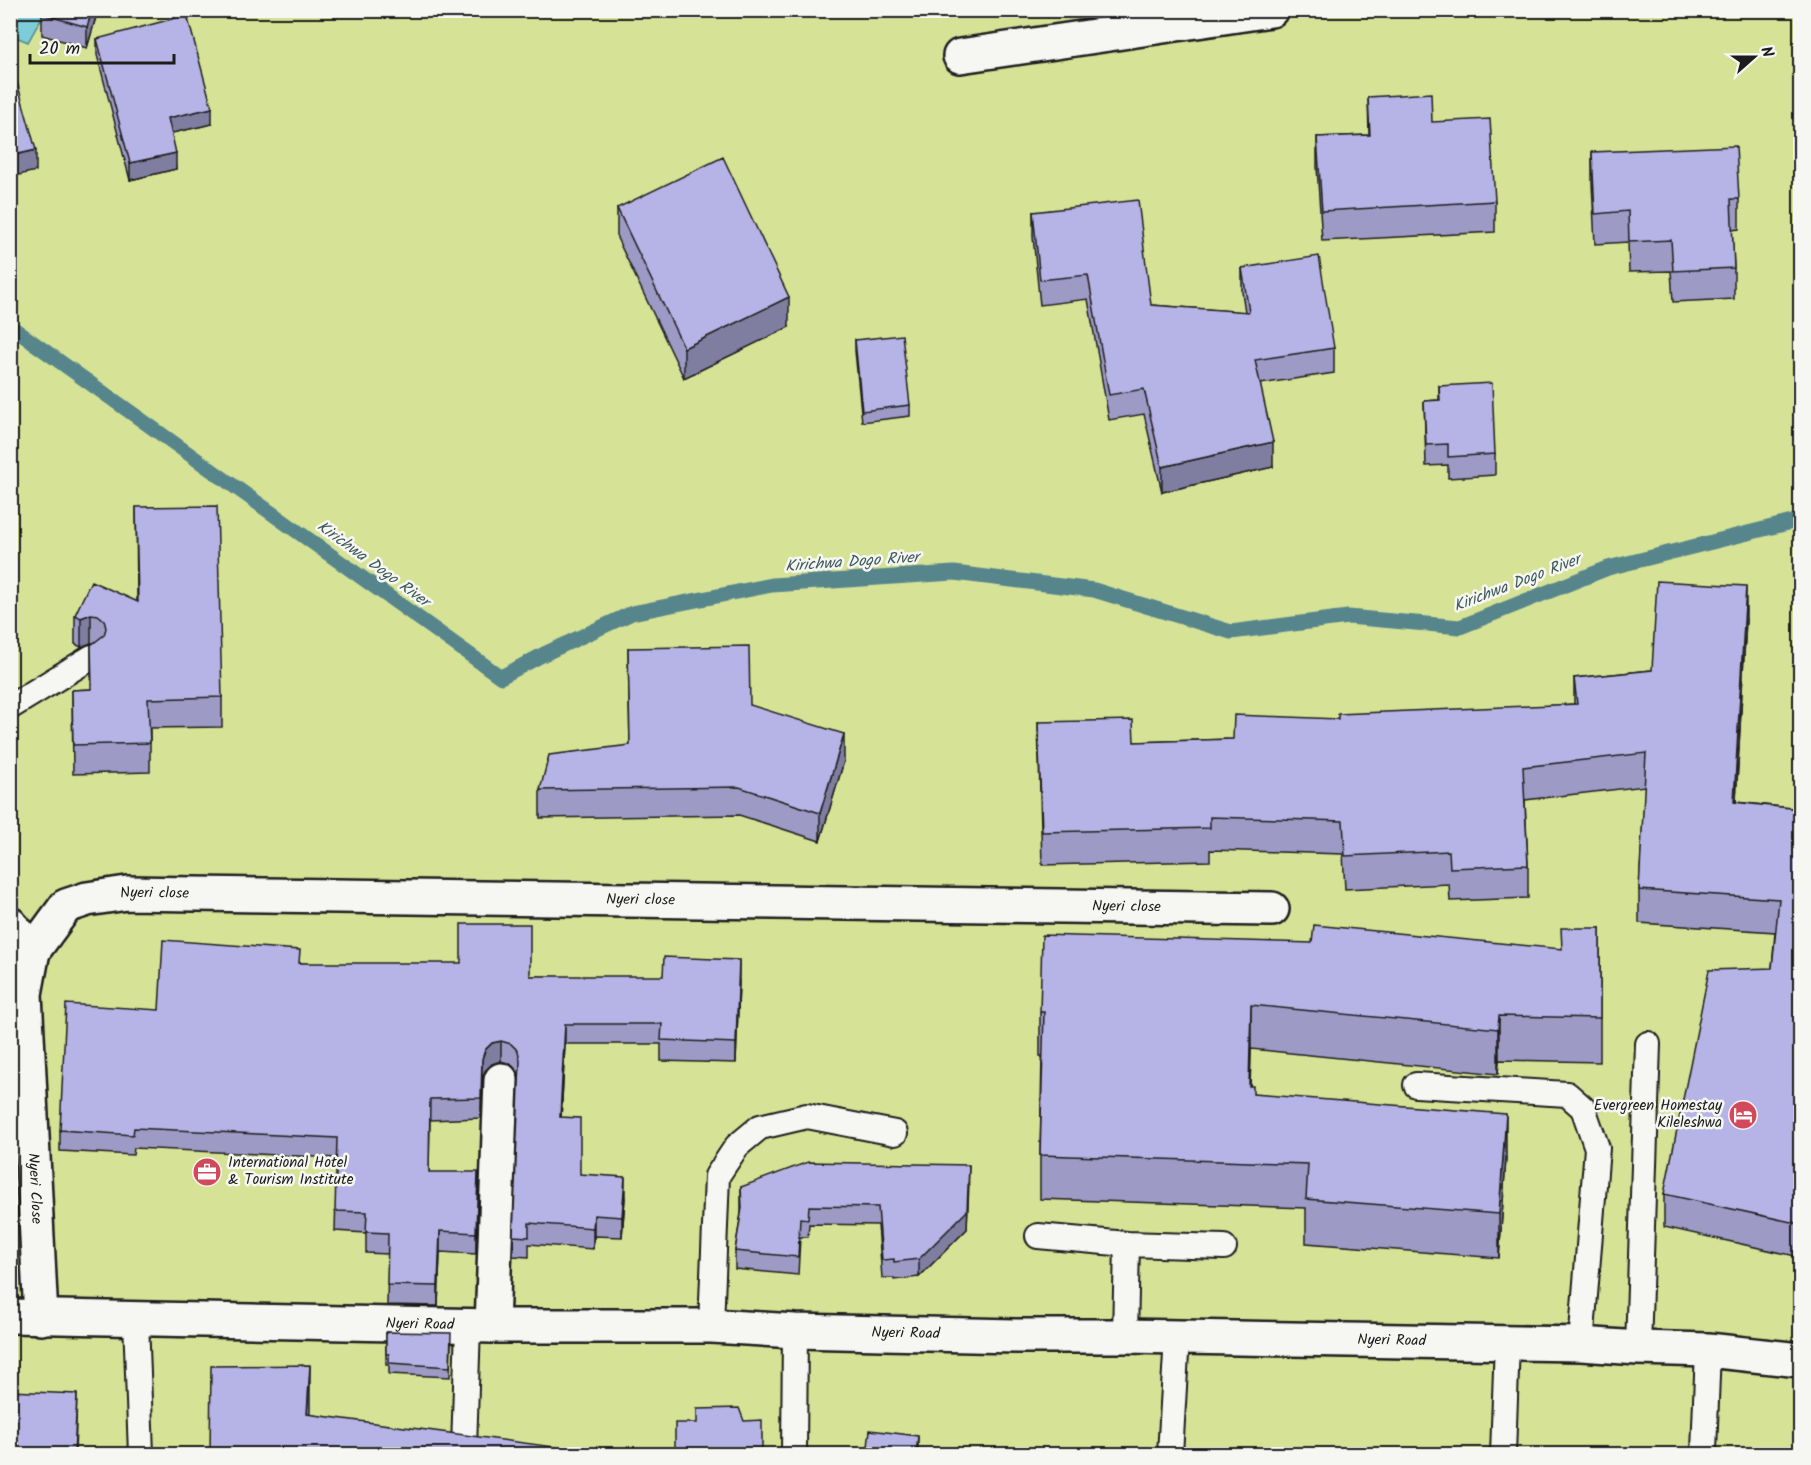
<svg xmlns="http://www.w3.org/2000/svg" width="1811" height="1465" font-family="Kalam,sans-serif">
<rect width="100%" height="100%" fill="#e9e9f0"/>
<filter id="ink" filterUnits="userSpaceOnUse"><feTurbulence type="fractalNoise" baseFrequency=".0167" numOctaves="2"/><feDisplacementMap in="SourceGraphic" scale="12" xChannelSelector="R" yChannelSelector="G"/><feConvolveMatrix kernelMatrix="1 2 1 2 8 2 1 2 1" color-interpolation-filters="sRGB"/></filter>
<g filter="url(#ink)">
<path fill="#d6e396" stroke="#798059" stroke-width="1.5" d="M11 11H1800V1454H11Z"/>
<path fill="#7ccdd7" stroke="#56868c" stroke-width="1.5" d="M10 11H42V17L28 42 11 35Z"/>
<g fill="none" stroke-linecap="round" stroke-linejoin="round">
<path stroke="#56868c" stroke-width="15" d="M10 326 501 677 544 654 632 613 772 585 954 573 1094 590 1231 632 1348 617 1460 627 1608 568 1800 520"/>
<g stroke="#1c1c1c" stroke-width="28">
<path id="service" d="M10 707 92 657
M1416 1085 1567 1094 1583 1108 1597 1148 1581 1344
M1038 1236 1127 1244 1125 1336
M1127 1244 1224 1247
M136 1320 141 1454
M711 1326 717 1176 737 1146 760 1127 807 1116 895 1133
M1638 1348 1648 1044
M464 1448 468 1325
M794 1454 795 1331
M1170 1454 1177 1337
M1503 1454 1507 1342
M1705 1454 1704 1451 1708 1350"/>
</g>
<g stroke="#1c1c1c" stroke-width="38">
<g id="minor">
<path d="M960 56 1271 10"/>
<path id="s1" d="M10 924 33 951 25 994 41 1318"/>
<path id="s2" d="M33 951 66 906 87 899 127 893 1272 909"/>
<path id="s3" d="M10 1316 492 1326H711L795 1331 1015 1336H1125L1581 1344 1638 1348 1708 1350 1800 1360"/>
<path d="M492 1326 501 1080"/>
</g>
</g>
<use href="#service" stroke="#f6f6f2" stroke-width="24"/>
<use href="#minor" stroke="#f6f6f2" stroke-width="33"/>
</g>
<path fill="#9d9bc6" stroke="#1c1c1c" stroke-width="1.5" d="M98 10 87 48 42 35V14Z
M97 39 212 124 171 133 176 169 130 180 97 55Z
M1368 97 1432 122 1495 201V232L1322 241 1317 167V137L1369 135Z
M1592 152 1739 199V229L1732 230 1734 268V299L1673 302 1671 271 1629 272 1628 242 1595 244 1592 183Z
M617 208 789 327 684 378 617 238Z
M1033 212 1151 305 1245 312 1242 292V268L1334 348V373L1260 384 1273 467 1162 492 1144 414 1109 420 1088 299 1040 305 1033 237Z
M855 340 910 405V416L862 422 855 351Z
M1439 386 1495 454V475L1448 478V465L1426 466 1424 401 1439 400Z
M136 507 222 697V727L150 728V772L73 774 72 690 91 689V645L93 643H91L81 647 75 644V615L137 601Z
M1746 619 1736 802 1800 809V1257L1664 1227V1194L1772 968 1775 932 1639 923V890L1645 786 1525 800 1528 865V898L1450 901 1449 884 1345 889 1343 854 1210 850V861L1042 865 1038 722 1134 742 1233 739 1338 719 1574 704V678L1652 670Z
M628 648 750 705 844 761 820 841 739 815 540 818V790L630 745Z
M1600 928V1062L1499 1060 1498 1074 1251 1049 1250 1086 1253 1094 1506 1158 1499 1258 1306 1243V1208L1040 1199V1155L1042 1056H1040V1012L1312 943 1562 949Z
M300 963 530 976 739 981 736 1063 661 1061V1044H565L561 1117 580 1174 625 1198 622 1237 594 1236 593 1249 529 1244V1257L513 1256 519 1078 518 1072 511 1064 501 1061 492 1064 485 1071 482 1079 481 1118 430 1120 429 1172 478 1193 476 1254 440 1252 438 1306 387 1305 388 1254 366 1253V1233L335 1231 337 1158 134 1148 133 1155 60 1151V1130L159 1010Z
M969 1183 967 1229 919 1277 894 1280V1278H882L878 1225 809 1224 808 1237H800L798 1275 735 1269V1251L741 1213V1187Z
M386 1332 451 1344 450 1377 389 1374V1365H386Z"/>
<path fill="#7f7ea1" stroke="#1c1c1c" stroke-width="1.5" d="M92 10H98L87 48V27Z
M212 108V124L168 134V118Z
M36 150V171L10 177V156Z
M176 153V169L130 180V163Z
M789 297V327L684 378V348Z
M1273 442V467L1162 492V467Z
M1746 586V619L1734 835V802Z
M91 614V643L81 647V618Z
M844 734V761L820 841V813Z
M739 960V981L736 1063V1043Z
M1251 1005V1049L1249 1130V1086Z
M1499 1016V1060L1498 1074V1029Z
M565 1024V1044L560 1137V1117Z
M501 1041V1061L492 1064 485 1071 482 1079 481 1118 482 1059 485 1050 492 1043Z
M1506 1114V1158L1499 1258V1214Z
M969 1165 967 1229 919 1277V1259Z
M478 1172V1193L476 1254V1233Z
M625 1177V1198L622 1237V1217Z
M594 1215V1236L593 1249V1228Z
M440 1231V1252L438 1306V1286Z
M310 1365V1410L307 1455V1414Z
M77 1394 75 1455H74Z
M918 1436V1455H916Z"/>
<path fill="#b6b4e6" stroke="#1c1c1c" stroke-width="1.5" d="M42 10H92L87 27 42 14Z
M187 15 212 108 168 118 176 153 130 163 97 39Z
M10 57 36 150 10 156Z
M1431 93 1432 122 1490 119 1495 201 1322 211 1317 137 1370 135 1368 97Z
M1736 146 1739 199H1731L1734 268 1673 271 1671 240 1629 242 1628 211 1595 214 1592 152Z
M723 157 789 297 684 348 617 208Z
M1138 200 1151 305 1249 312 1242 268 1319 256 1334 348 1255 360 1273 442 1162 467 1144 389 1109 395 1088 275 1040 280 1033 212Z
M902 335 910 405 862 411 855 340Z
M1492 383 1495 454 1448 457V444L1426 445 1424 401 1440 400 1439 386Z
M217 506 222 697 148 699 150 743 73 745 72 690 92 689 91 645 104 635 106 628 104 620 98 615 91 614 81 618 75 615 91 581 138 602 136 507Z
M1657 581 1746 586 1734 802 1800 809V1224L1664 1194 1709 970 1772 968 1779 899 1639 890 1646 753 1523 767 1528 865 1450 868 1449 851 1345 856 1343 821 1210 817V828L1042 832 1038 722 1133 720 1134 742 1233 739 1234 715 1338 719V714L1577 704 1574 678 1652 670Z
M749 646 750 705 844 734 820 813 739 787 540 790 549 755 630 745 628 648Z
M461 924H530V976H663L664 957 739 960 736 1043 661 1040 662 1024H565L560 1117 580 1118V1174L625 1177 622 1217 594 1215 593 1228 529 1223V1237L513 1236 520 1060 518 1051 511 1044 501 1041 492 1043 485 1050 482 1059 481 1098 430 1099 429 1172H478L476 1233 440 1231 438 1286 387 1285 388 1233 366 1232 367 1212 335 1211 337 1138 134 1128 133 1135 60 1130 66 1004 159 1010 163 940 300 950 299 963H461Z
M1314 925 1562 949 1561 928H1600V1018L1499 1016 1498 1029 1251 1005 1249 1086H1253V1094L1506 1114 1499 1214 1306 1199 1308 1164 1040 1155 1044 1012H1040L1042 935 1312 943Z
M808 1162 969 1165 967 1211 919 1259 894 1262V1259L882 1260 878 1207 809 1206 808 1219 800 1218 798 1257 735 1251 742 1208 741 1187Z
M386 1332 451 1333 450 1367 389 1363V1354H386Z
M310 1365 307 1414 614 1455H210L211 1366Z
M10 1391 77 1394 74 1455H10Z
M739 1408 744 1421 762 1420V1455H675V1423H697V1409Z
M870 1430 918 1436 916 1455H867Z"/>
</g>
<defs>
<g id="hotel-disc" transform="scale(1.5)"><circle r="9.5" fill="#d1495b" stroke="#f6f6f2"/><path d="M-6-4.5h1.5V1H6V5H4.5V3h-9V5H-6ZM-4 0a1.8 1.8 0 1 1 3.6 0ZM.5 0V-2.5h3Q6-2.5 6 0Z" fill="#fff"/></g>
<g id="office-disc" transform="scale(1.5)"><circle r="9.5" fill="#d1495b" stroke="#f6f6f2"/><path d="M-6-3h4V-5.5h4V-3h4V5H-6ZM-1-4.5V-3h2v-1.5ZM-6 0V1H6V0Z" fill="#fff"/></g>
</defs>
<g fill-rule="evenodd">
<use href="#hotel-disc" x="1743" y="1115"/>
<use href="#office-disc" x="207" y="1172"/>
</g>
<g text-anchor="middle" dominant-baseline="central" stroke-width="5" stroke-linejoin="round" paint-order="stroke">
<g font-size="15" fill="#1c1c1c" stroke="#f6f6f2">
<text stroke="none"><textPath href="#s2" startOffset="146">Nyeri close</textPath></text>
<text stroke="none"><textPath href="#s2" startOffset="632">Nyeri close</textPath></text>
<text stroke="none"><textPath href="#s2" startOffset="1118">Nyeri close</textPath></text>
<text stroke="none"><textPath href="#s1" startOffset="274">Nyeri Close</textPath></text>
<text stroke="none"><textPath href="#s3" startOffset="410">Nyeri Road</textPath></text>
<text stroke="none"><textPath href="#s3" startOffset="896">Nyeri Road</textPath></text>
<text stroke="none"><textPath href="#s3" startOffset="1382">Nyeri Road</textPath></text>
</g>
<g font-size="15" fill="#1c1c1c" stroke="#f6f6f2" text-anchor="end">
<text x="1722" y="1106">Evergreen Homestay<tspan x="1722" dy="17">Kileleshwa</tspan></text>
<text x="228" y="1163" text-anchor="start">International Hotel<tspan x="228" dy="17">&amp; Tourism Institute</tspan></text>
</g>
<g font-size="16" font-style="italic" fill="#3e5a5d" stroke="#f6f6f2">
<text transform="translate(852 562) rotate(-4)">Kirichwa Dogo River</text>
<text transform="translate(373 564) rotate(36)">Kirichwa Dogo River</text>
<text transform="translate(1517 583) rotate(-21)">Kirichwa Dogo River</text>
</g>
</g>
<rect width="1811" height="1465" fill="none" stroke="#f6f6f2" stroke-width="36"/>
<rect x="18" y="18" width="1775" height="1429" fill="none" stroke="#1c1c1c" stroke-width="2" filter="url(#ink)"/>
<g transform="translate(1754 57) rotate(69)" stroke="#f6f6f2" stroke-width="4.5" paint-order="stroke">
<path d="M0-4.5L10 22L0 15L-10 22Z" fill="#1c1c1c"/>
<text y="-9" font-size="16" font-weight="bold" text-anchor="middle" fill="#1c1c1c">N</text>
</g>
<path d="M30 54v9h144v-9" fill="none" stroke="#1c1c1c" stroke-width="3"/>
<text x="39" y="54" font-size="18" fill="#1c1c1c" stroke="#f6f6f2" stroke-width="4.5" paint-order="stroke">20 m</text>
</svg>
